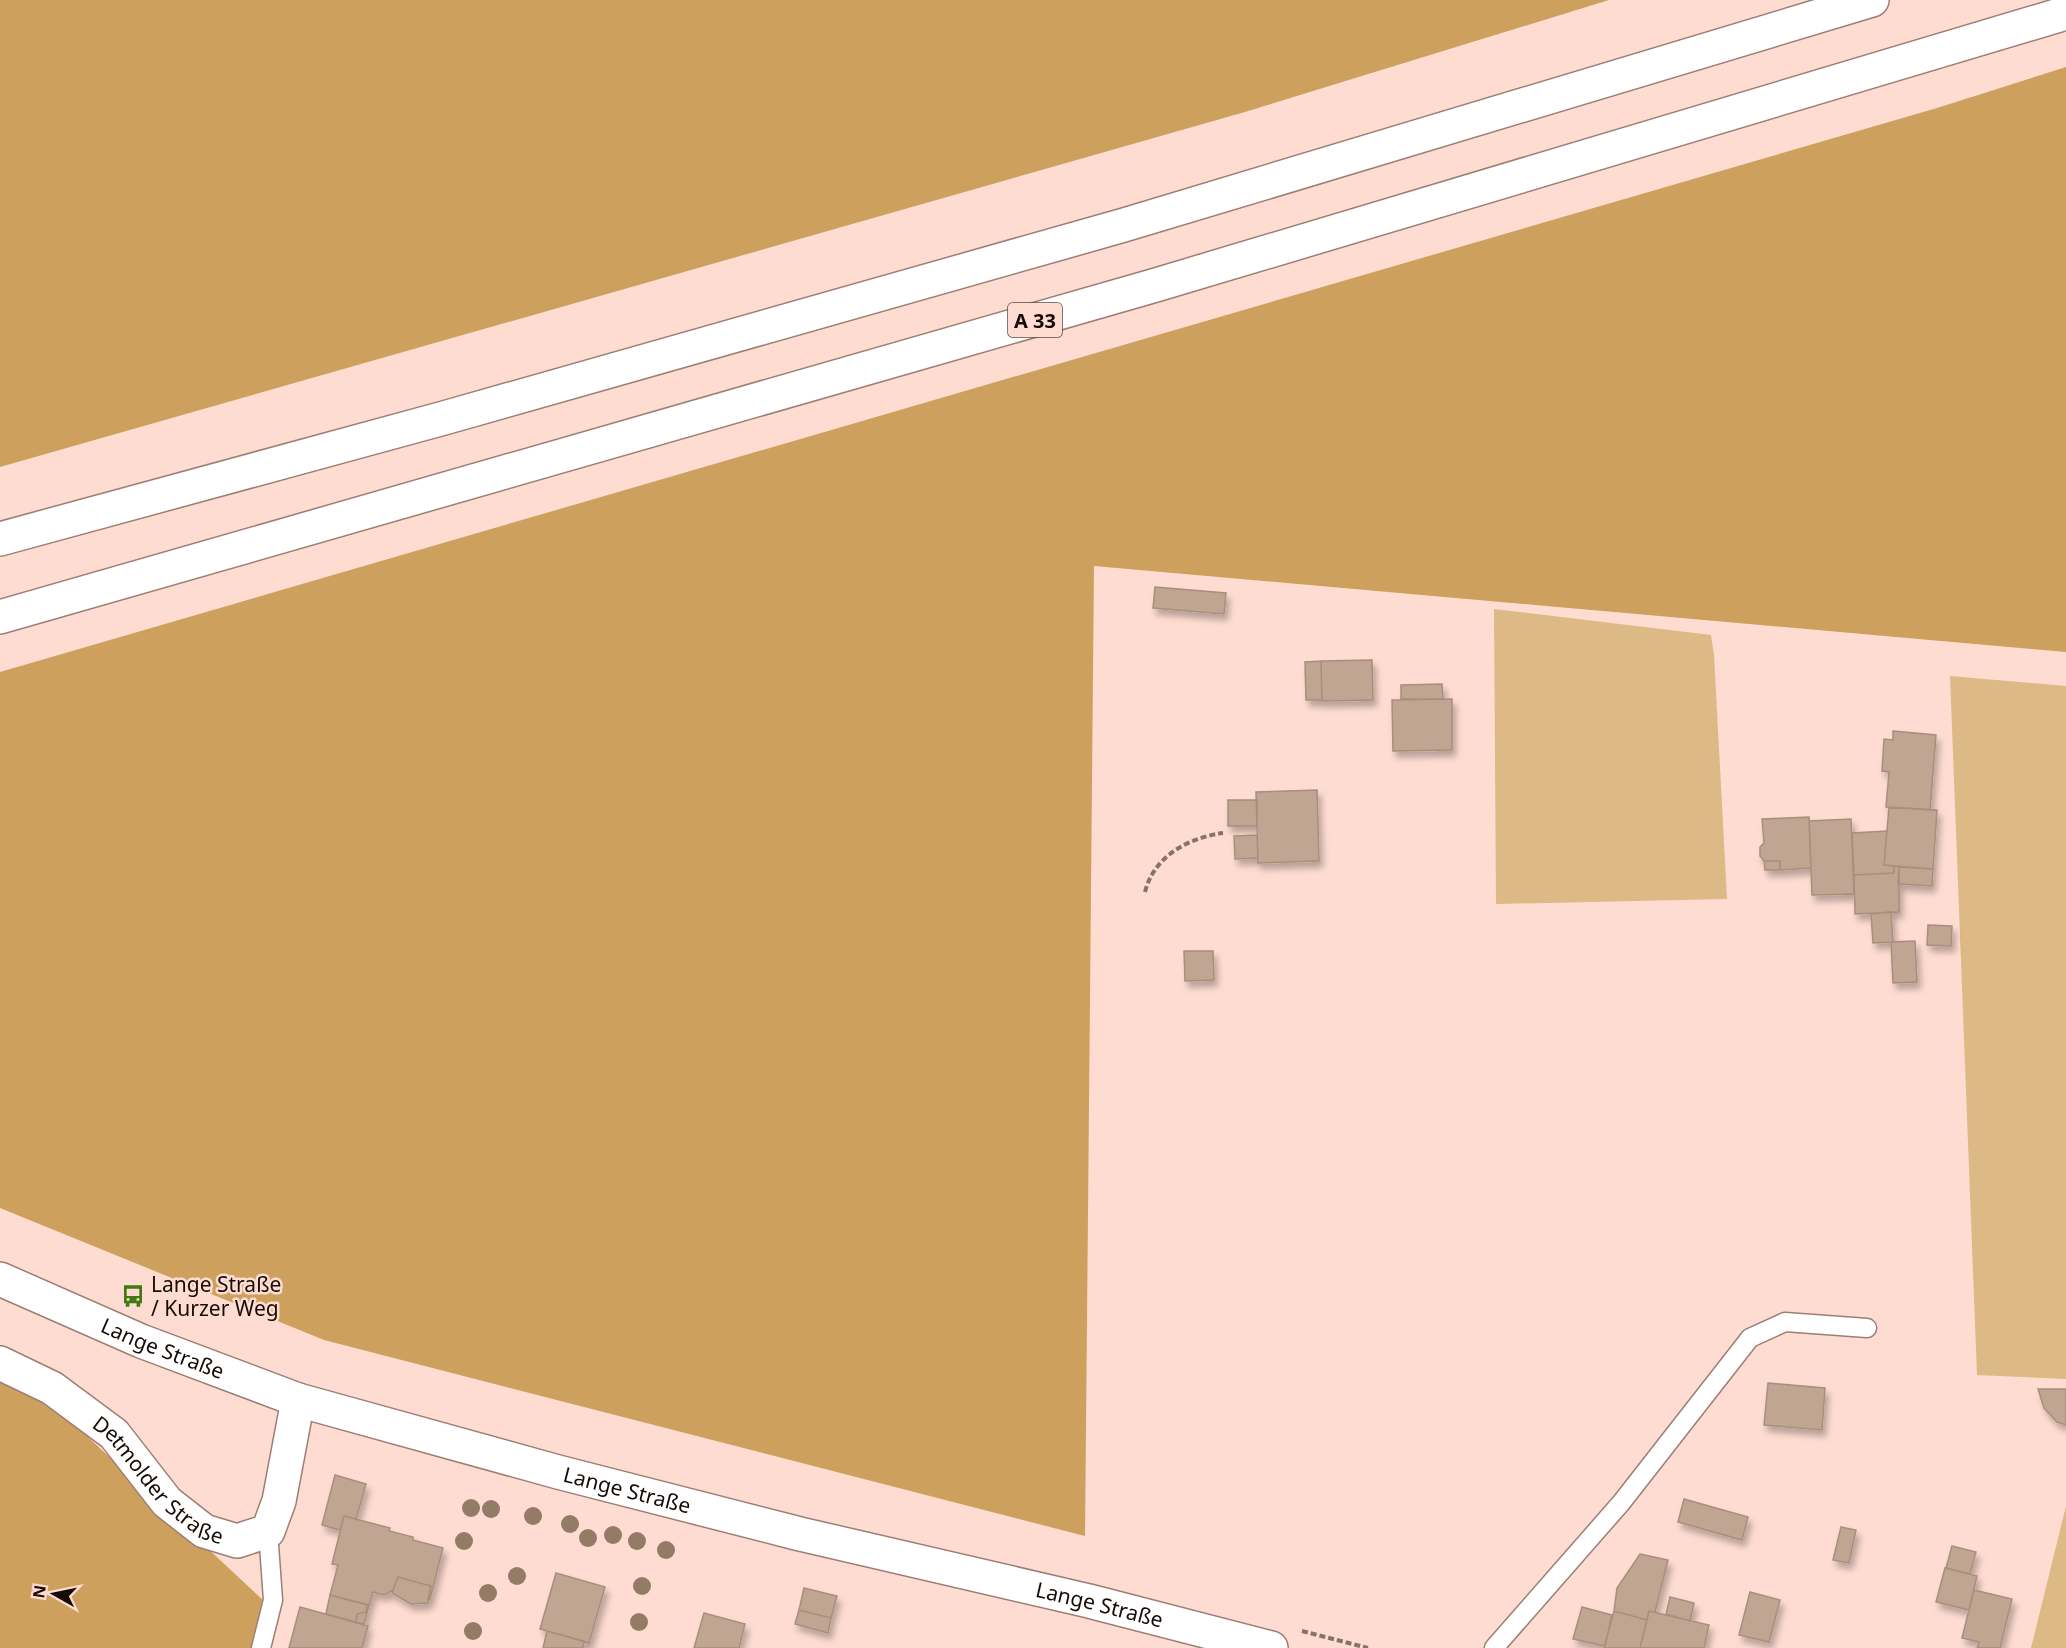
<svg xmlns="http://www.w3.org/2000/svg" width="2066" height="1648" font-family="'Noto Sans',sans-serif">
<defs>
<filter id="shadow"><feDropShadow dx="3.5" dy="6" stdDeviation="3" flood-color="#0004"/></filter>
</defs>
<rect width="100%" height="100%" fill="#fedcd1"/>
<path fill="#dcb985" d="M1494 609 1711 635 1714 655 1727 899 1496 904Z
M1950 676 2066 686V1379L1977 1375Z
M2066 1506V1648H2031Z"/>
<path fill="#cda15d" d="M0 0H1609L1245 112 0 467Z
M2066 67V652L1094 566 1085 1536 324 1340 0 1208V672L1937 108Z
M0 1373 30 1383 264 1601 252 1648H0Z"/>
<path fill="#bfa592" stroke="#a88f7c" stroke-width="1.5" filter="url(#shadow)" d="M1155 587 1226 593 1224 614 1153 608Z
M1372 660 1373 700 1322 701 1321 661Z
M1321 661 1322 700H1306L1305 662Z
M1442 684 1443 699H1401V685Z
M1452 699V750L1393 751 1392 700Z
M1893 731 1936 735 1930 810 1886 807 1889 772 1882 771 1884 739 1893 740Z
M1317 790 1319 861 1258 863 1256 792Z
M1228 800H1257V826H1228Z
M1889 807 1937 810 1933 869 1884 865Z
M1809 817 1811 868 1780 870V861H1764L1760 856V847L1764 843 1762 819Z
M1851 819 1854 894 1812 895 1809 821Z
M1887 831 1884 865 1894 866V873L1854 875 1852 833Z
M1257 835 1258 858 1235 859 1234 836Z
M1764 861H1780V870H1765Z
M1894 866 1899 867V912L1855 914 1854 875 1894 873Z
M1899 867 1933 869 1932 886 1898 884Z
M1891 912 1893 942 1873 943 1871 914Z
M1928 925 1952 926 1951 946 1927 945Z
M1915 941 1917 982 1893 983 1891 942Z
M1184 951H1213L1214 980 1185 981Z
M1768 1383 1825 1388 1822 1430 1764 1425Z
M2038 1389H2066V1425L2057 1422 2044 1408Z
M335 1475 366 1484 356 1519 344 1516 340 1530 322 1525Z
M1684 1499 1748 1517 1742 1540 1678 1522Z
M344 1516 390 1528 389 1531 413 1537V1540L443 1548 430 1599H428L431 1586 398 1577 393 1590 384 1595 373 1592 369 1605 330 1595 338 1565 332 1564Z
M1841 1527 1856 1530 1849 1563 1833 1560Z
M1952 1546 1976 1552 1970 1574 1946 1568Z
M1640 1554 1668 1560 1655 1612 1649 1611 1647 1620 1614 1611 1617 1588Z
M1945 1568 1977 1576 1969 1610 1936 1602Z
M556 1573 605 1587 589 1643 540 1629Z
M398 1577 431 1586 428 1603 411 1604 392 1593Z
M804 1588 837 1596 831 1618 799 1610Z
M1974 1590 2012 1599 2000 1648H1977L1979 1642 1962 1638Z
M1750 1592 1780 1600 1769 1642 1739 1635Z
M330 1595 367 1605 366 1612 357 1614 356 1622 326 1614Z
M1670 1597 1694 1603 1690 1621 1666 1614Z
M367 1605H369L364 1624 356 1622 357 1614 366 1612Z
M300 1607 368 1626 362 1648H289Z
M1582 1607 1612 1615 1605 1646 1573 1639Z
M799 1610 831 1618 828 1633 795 1624Z
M1614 1611 1647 1620 1640 1648H1604Z
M1649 1611 1709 1625 1704 1648H1640Z
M704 1613 745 1624 739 1648H694Z
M547 1631 584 1641 583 1648H543Z"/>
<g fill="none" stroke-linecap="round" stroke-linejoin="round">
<g stroke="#9d7e74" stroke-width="21">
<path id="service" d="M261 1648 273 1600 268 1531
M1494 1648 1621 1503 1750 1338 1785 1322 1867 1328"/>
</g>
<g stroke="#9d7e74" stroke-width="36">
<g id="minor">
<path id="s1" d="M0 1363 52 1388 114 1434 167 1502 204 1531 237 1541 268 1531 279 1501 298 1400"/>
</g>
</g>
<g stroke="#9d7e74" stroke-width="36">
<g id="tertiary">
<path id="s2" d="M0 1279 141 1341 298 1400 558 1472 800 1534 1089 1601 1271 1648"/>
</g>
</g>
<g stroke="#9d7e74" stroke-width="36">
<path id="motorway" d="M0 539 444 418 1124 225 1872 0
M0 617 1156 285 2066 13"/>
</g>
<path stroke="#87726a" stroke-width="4" stroke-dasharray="6 3" stroke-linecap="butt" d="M1145 892C1154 856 1188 838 1223 833
M1302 1631 1368 1648"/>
<use href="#service" stroke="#fff" stroke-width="18"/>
<use href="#minor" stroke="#fff" stroke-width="33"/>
<use href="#tertiary" stroke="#fff" stroke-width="33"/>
<use href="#motorway" stroke="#fff" stroke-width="33"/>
</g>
<g fill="#947b65">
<circle cx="471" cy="1508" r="9"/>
<circle cx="491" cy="1509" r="9"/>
<circle cx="533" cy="1516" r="9"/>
<circle cx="570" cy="1524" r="9"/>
<circle cx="613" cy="1535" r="9"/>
<circle cx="588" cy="1538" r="9"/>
<circle cx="464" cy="1541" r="9"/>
<circle cx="637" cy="1541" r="9"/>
<circle cx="666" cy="1550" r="9"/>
<circle cx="517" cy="1576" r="9"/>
<circle cx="642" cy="1586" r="9"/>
<circle cx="488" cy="1593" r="9"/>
<circle cx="639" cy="1622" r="9"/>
<circle cx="473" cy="1631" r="9"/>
</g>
<defs>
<g id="bus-bare" transform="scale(1.8)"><path d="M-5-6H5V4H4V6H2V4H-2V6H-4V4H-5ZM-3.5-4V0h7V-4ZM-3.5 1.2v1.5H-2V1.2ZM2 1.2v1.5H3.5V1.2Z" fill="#407a11" stroke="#fedcd1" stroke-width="2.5" paint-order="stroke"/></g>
</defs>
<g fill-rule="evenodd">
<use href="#bus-bare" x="133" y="1296"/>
</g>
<g text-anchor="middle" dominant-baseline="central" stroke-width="5" stroke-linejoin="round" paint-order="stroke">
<rect fill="#fedcd1" stroke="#5b4a44" stroke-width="1.5" x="1008" y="303" width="54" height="34" rx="4.5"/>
<g font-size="20" font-weight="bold" fill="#150b07">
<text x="1035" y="320">A 33</text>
</g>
<g font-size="21" fill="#150b07" stroke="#fedcd1" text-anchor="start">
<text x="151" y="1284">Lange Straße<tspan x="151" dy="24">/ Kurzer Weg</tspan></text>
</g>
<g font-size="21" fill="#150b07" stroke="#fedcd1">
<text stroke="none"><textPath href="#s2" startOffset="177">Lange Straße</textPath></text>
<text stroke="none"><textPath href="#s1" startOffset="200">Detmolder Straße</textPath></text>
<text stroke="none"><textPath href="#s2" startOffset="663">Lange Straße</textPath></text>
<text stroke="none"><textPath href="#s2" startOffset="1149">Lange Straße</textPath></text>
</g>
</g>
<g transform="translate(54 1594) rotate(279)" stroke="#fedcd1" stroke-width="4.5" paint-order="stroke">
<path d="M0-4.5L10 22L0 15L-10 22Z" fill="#150b07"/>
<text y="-9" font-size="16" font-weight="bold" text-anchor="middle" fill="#150b07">N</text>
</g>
</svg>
